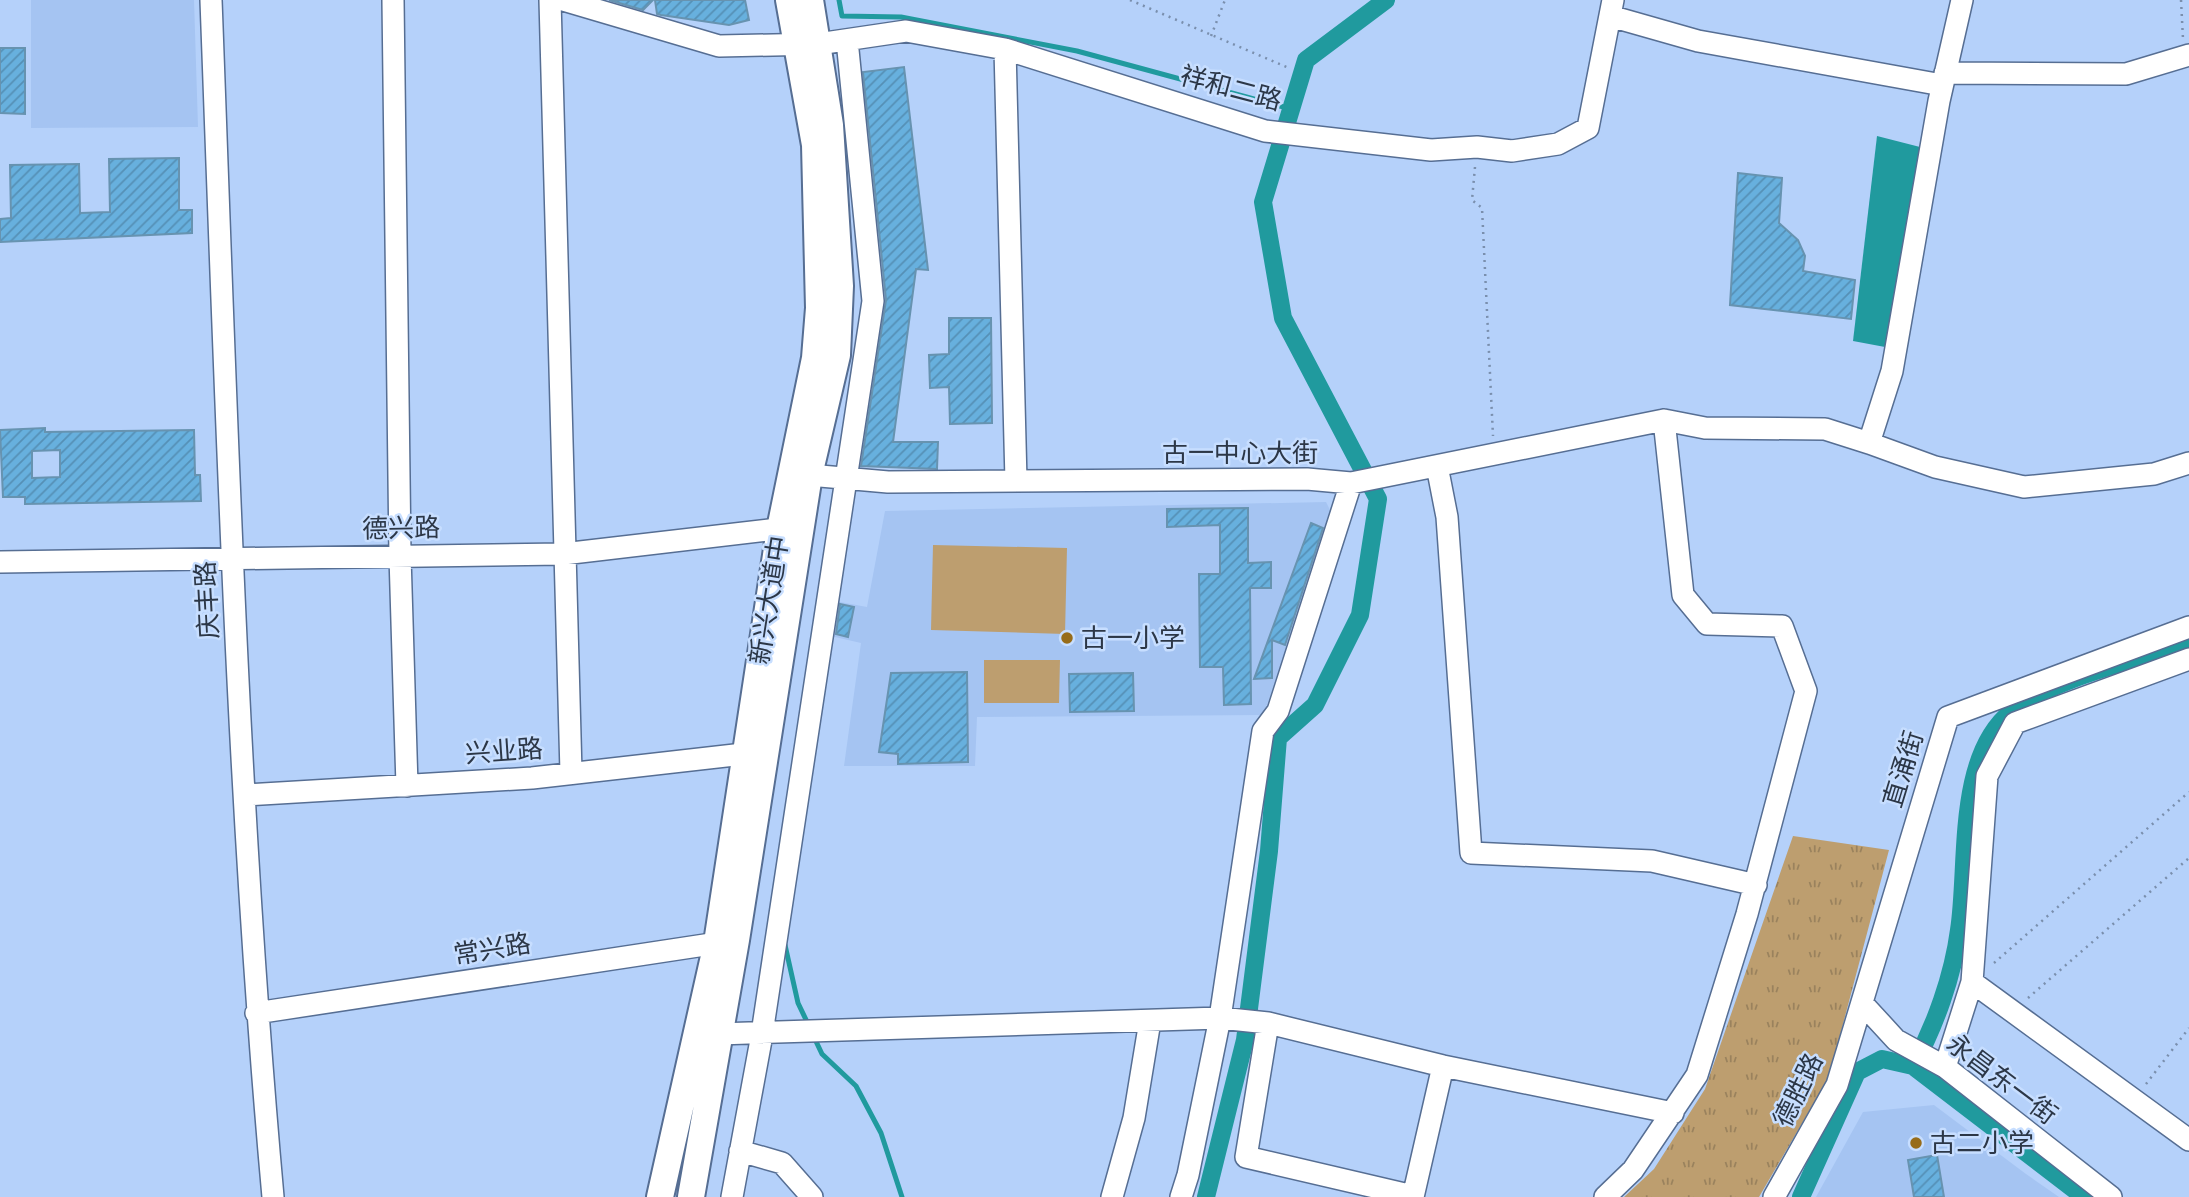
<svg xmlns="http://www.w3.org/2000/svg" width="2189" height="1197" font-family="Jost,'Noto Sans SC',sans-serif">
<defs>
<pattern id="grass-tufts" width="24" height="20" patternUnits="userSpaceOnUse" patternTransform="scale(1.75)"><rect width="24" height="20" fill="#bd9e6f"/><path d="M3 7l-1-3M5 7V3M7 7l1-3M15 17l-1-3M17 17v-4M19 17l1-3" fill="none" stroke="#9a825d"/></pattern>
<pattern id="building-hatch" width="6" height="6" patternUnits="userSpaceOnUse" patternTransform="scale(1.75)"><rect width="6" height="6" fill="#67b0de"/><path d="M-1 1l2-2M0 6l6-6M5 7l2-2" fill="none" stroke="#5590b6"/></pattern>
</defs>
<rect width="100%" height="100%" fill="#b5d1fa"/>
<path fill="#a5c4f2" d="M31 0H194L198 127 31 128Z
M1326 502 1336 522 1263 715 977 717 975 766H844L861 643 822 634 829 600 867 607 885 511Z
M1934 1105 2026 1174 2059 1197H1816L1863 1112Z"/>
<path fill="url(#grass-tufts)" d="M1793 836 1889 850 1829 1077 1759 1197H1624L1654 1169 1705 1089Z"/>
<path fill="#bd9e6f" d="M933 545 1067 548 1065 634 931 630Z
M984 660H1060L1059 703H984Z"/>
<path fill="#209a9e" d="M1877 136 1920 147 1885 347 1853 341Z"/>
<g fill="none" stroke-linecap="round" stroke-linejoin="round">
<path stroke="#209a9e" stroke-width="5" d="M839 0 842 16 901 17 1077 51 1291 109
M785 945 798 1003 809 1026
M813 1035 822 1054 856 1086 881 1133 902 1197"/>
<path stroke="#209a9e" stroke-width="18" d="M1913 1066C1935 1026 1953 976 1959 930 1969 866 1955 758 2011 712 2054 677 2136 660 2189 642
M1206 1197 1245 1040 1269 851 1278 738 1315 705 1360 615 1378 499 1283 318 1263 202 1306 60 1386 0
M1801 1197 1857 1072 1882 1059 1913 1066 2084 1197"/>
</g>
<path fill="url(#building-hatch)" stroke="#6793b0" stroke-width="2" fill-rule="evenodd" d="M609 0H653L643 10Z
M655 0H745L749 20 729 25 661 15 657 14Z
M0 48H25V114L0 113Z
M904 67 928 270 916 269 893 442H938L937 469 861 466 886 300 863 72Z
M179 158V210H192V233L0 242V219L11 218 10 165 79 164 80 213 110 212 109 159Z
M1738 173 1782 178 1779 223 1798 240 1805 256 1803 271 1855 280 1851 319 1730 305Z
M949 318H991L992 423 950 424 949 387 930 388 929 355 949 354Z
M45 428V432L194 430 195 475H200L201 501 25 504V497H3L0 430ZM60 450V477L32 478V451Z
M1248 508V563L1271 562V588H1250L1251 704 1224 705 1223 667H1200L1199 574H1220V525L1167 527V509Z
M1311 523 1323 528 1285 645 1272 640V678L1254 679Z
M840 604 854 607 848 637 836 634Z
M967 672 968 762 898 764V754L879 752 891 673Z
M1133 673 1134 711 1070 712 1069 674Z
M1937 1155 1944 1197H1914L1908 1160Z"/>
<g fill="none" stroke-linecap="round" stroke-linejoin="round">
<g stroke="#566e93" stroke-width="24">
<path id="minor" d="M211 0C226 399 237 799 273 1197
M393 0 400 556 407 786
M550 0 571 773
M563 0 719 46 818 44 906 31 1005 49 1265 131 1431 150 1477 147 1512 151 1558 144 1588 128 1613 0
M1610 16 1698 41 1942 85
M1005 49 1016 481
M1945 73 2126 74 2189 55
M1869 443 1935 467 2024 487 2154 474 2189 463
M1437 466 1447 517 1471 853 1652 861 1756 885
M809 475 888 482 1307 479 1351 483 1664 420 1705 428 1825 429 1869 443 1892 371 1939 101 1962 0
M0 562 563 554 794 527
M245 795 532 778 761 752
M1972 982 2189 1140
M1862 1003 1896 1040 1945 1067 2111 1197
M256 1013 731 941
M1268 1023 1246 1157 1413 1196
M718 1034 1220 1018 1268 1023 1443 1066 1673 1113
M1945 1067 1972 982 1987 776 2015 723 2189 659
M740 1151 782 1163 812 1197
M732 1197 761 1040 873 301 847 40
M1112 1197 1134 1118 1150 1021
M1181 1197 1188 1175 1220 1018 1263 731 1278 711 1351 483
M1413 1197 1443 1066
M1605 1197 1633 1170 1697 1075 1747 914 1806 691 1782 626 1707 624 1683 595 1664 420
M1774 1197 1837 1085 1948 717 2189 627"/>
</g>
<g stroke="#566e93" stroke-width="30">
<path id="major" d="M660 1197 717 943 780 529 815 358 819 308 815 145 789 0
M691 1197 736 940 809 475 837 355 840 286 830 125 810 0"/>
</g>
<path stroke="#7a8fad" stroke-width="2.5" stroke-dasharray="2 5" stroke-linecap="butt" d="M1130 0 1289 68
M2181 0 2183 39
M1211 36 1225 0
M1475 167 1472 200 1482 208 1493 436
M1994 963 2189 792
M2028 998 2189 858
M2146 1084 2189 1028"/>
<use href="#minor" stroke="#fff" stroke-width="21"/>
<use href="#major" stroke="#fff" stroke-width="26"/>
</g>
<g fill="#976c19" stroke="#c7deff" stroke-width="2.5">
<circle cx="1067" cy="638" r="7"/>
<circle cx="1916" cy="1143" r="7"/>
</g>
<g text-anchor="middle" dominant-baseline="central" stroke-width="5" stroke-linejoin="round" paint-order="stroke">
<g font-size="26" fill="#2c3747" stroke="#c7deff">
<text transform="translate(1231 88) rotate(15)">祥和二路</text>
<text x="1240" y="453">古一中心大街</text>
<text transform="translate(401 528) rotate(-1)">德兴路</text>
<text transform="translate(207 600) rotate(-93)">庆丰路</text>
<text transform="translate(769 600) rotate(-81)">新兴大道中</text>
<text transform="translate(504 751) rotate(-4)">兴业路</text>
<text transform="translate(1903 769) rotate(-73)">直涌街</text>
<text transform="translate(492 949) rotate(-9)">常兴路</text>
<text transform="translate(2002 1079) rotate(37)">永昌东一街</text>
<text transform="translate(1798 1090) rotate(-64)">德胜路</text>
</g>
<g font-size="26" fill="#2c3747" stroke="#c7deff" text-anchor="start">
<text x="1081" y="638">古一小学</text>
<text x="1930" y="1143">古二小学</text>
</g>
</g>
</svg>
